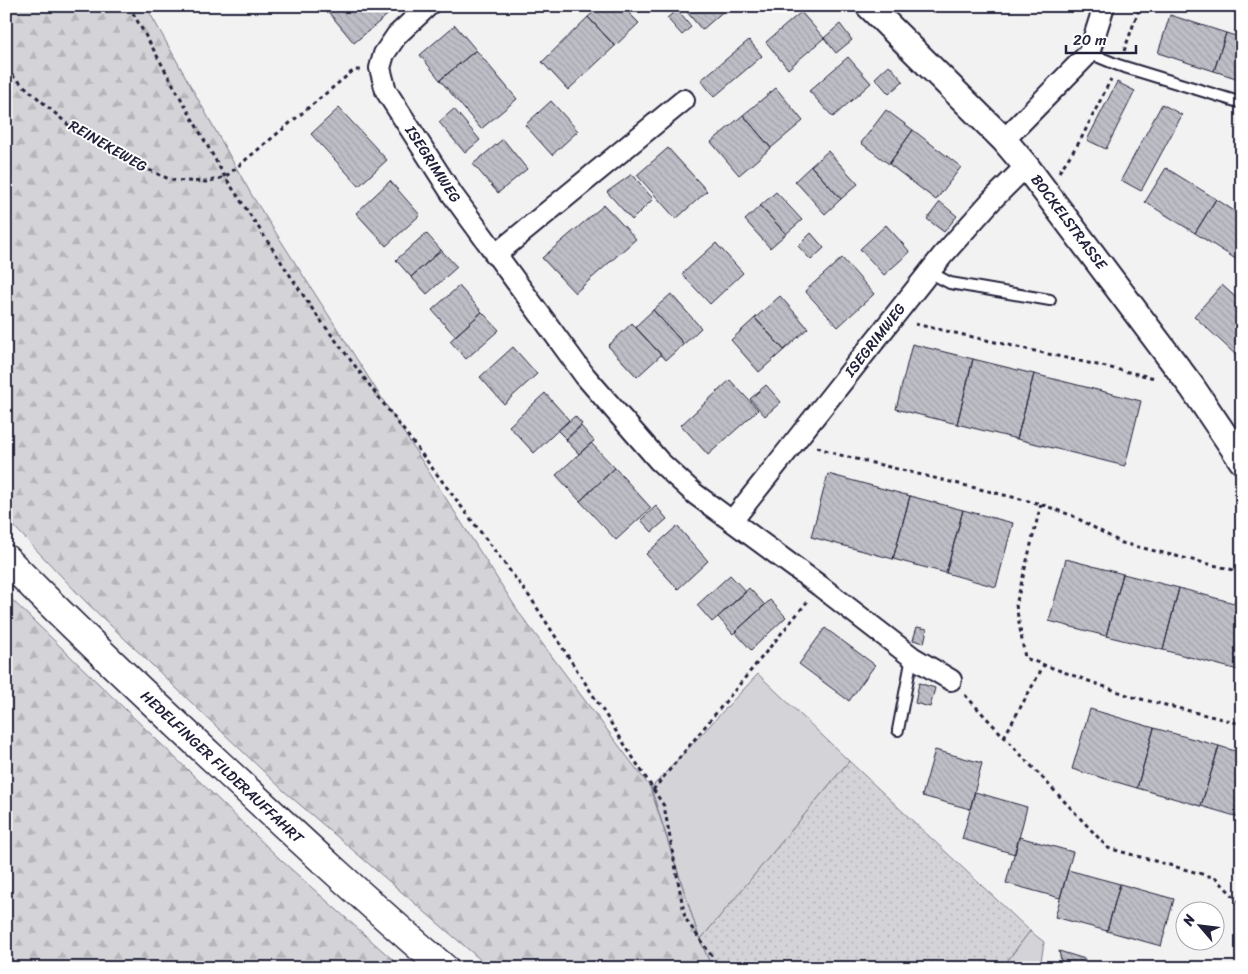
<svg xmlns="http://www.w3.org/2000/svg" width="1248" height="974" font-family="Sriracha,sans-serif">
<defs>
<pattern id="grass-dots" width="8" height="8" patternUnits="userSpaceOnUse" patternTransform="scale(1.25)"><rect width="8" height="8" fill="#d3d3d8"/><path d="M2 2h.1M6 6h.1" fill="none" stroke="#b5b5ba" stroke-width="1.8" stroke-linecap="round"/></pattern>
<pattern id="forest-firs" width="22" height="20" patternUnits="userSpaceOnUse" patternTransform="scale(1.25)"><rect width="22" height="20" fill="#d3d3d8"/><path d="M5 1l3.5 6h-7zM16 11l3.5 6h-7z" fill="#b5b5ba"/></pattern>
<pattern id="building-back-hatch" width="6" height="6" patternUnits="userSpaceOnUse" patternTransform="scale(1.25)"><rect width="6" height="6" fill="#bebec6"/><path d="M-1 5l2 2M0 0l6 6M5-1l2 2" fill="none" stroke="#a3a3ab"/></pattern>
</defs>
<rect width="100%" height="100%" fill="#f2f2f3"/>
<filter id="ink" filterUnits="userSpaceOnUse"><feTurbulence type="fractalNoise" baseFrequency=".02" numOctaves="2"/><feDisplacementMap in="SourceGraphic" scale="10" xChannelSelector="R" yChannelSelector="G"/><feConvolveMatrix kernelMatrix="1 2 1 2 8 2 1 2 1" color-interpolation-filters="sRGB"/></filter>
<g filter="url(#ink)">
<path fill="url(#grass-dots)" stroke="#7a7a8a" d="M849 761 1030 931 1002 968H712L700 940Z"/>
<path fill="url(#forest-firs)" stroke="#7a7a8a" d="M6 6H146L251 194 520 614 650 787 700 940 712 968H490L284 791 84 600 6 518Z
M6 594 282 861 402 968H6Z"/>
<path fill="#d3d3d8" stroke="#7a7a8a" d="M758 674 849 761 700 940 651 788Z
M1030 931 1044 942 1040 968H1002Z"/>
<path fill="url(#building-back-hatch)" stroke="#22223b" d="M330 6H398L354 43 326 9Z
M600 6H622L639 23 615 46 588 17Z
M682 6H726L727 8 702 30Z
M677 10 691 27 682 35 667 18Z
M801 12 824 38 788 69 766 42Z
M1170 15 1226 33 1214 71 1158 53Z
M588 17 615 46 568 90 542 62Z
M840 24 852 40 836 53 824 38Z
M455 25 476 50 440 80 420 55Z
M1226 33 1242 38V80L1214 71Z
M749 40 762 56 714 97 701 80Z
M476 50 517 99 481 129 440 80Z
M848 57 871 83 833 117 809 91Z
M889 65 903 81 889 94 875 78Z
M1117 82 1135 91 1106 149 1087 140Z
M776 88 803 121 771 148 743 115Z
M551 101 578 131 552 155 525 125Z
M1162 104 1182 115 1141 191 1121 180Z
M339 108 387 160 359 186 311 134Z
M454 109 480 140 465 153 439 122Z
M886 110 913 130 889 164 861 143Z
M743 115 771 148 739 175 711 142Z
M913 130 961 167 936 200 889 164Z
M503 139 527 169 498 193 473 164Z
M668 148 707 191 676 219 637 175Z
M828 151 858 184 841 199 811 166Z
M811 166 841 199 825 214 795 181Z
M1166 168 1216 199 1195 233 1145 202Z
M632 174 653 199 632 220 607 192Z
M390 181 420 215 386 246 356 213Z
M776 192 802 220 786 234 760 206Z
M1216 199 1242 216V263L1195 233Z
M940 202 957 216 944 232 927 219Z
M604 205 636 239 575 293 542 258Z
M760 206 786 234 770 248 745 220Z
M886 225 910 252 884 275 860 249Z
M426 233 441 250 411 277 396 260Z
M811 233 824 248 811 260 798 246Z
M716 243 743 273 710 304 682 274Z
M441 250 457 267 427 294 411 277Z
M842 258 874 294 838 327 805 291Z
M1222 285 1242 303V350L1237 356 1194 316Z
M459 286 482 312 455 336 432 310Z
M671 294 701 328 684 344 653 310Z
M780 296 808 328 784 350 755 318Z
M653 310 684 344 666 360 635 327Z
M482 312 499 330 466 359 450 341Z
M755 318 784 350 759 372 731 340Z
M632 323 661 355 637 377 608 346Z
M912 344 973 359 957 424 896 409Z
M513 347 537 374 504 404 480 377Z
M973 359 1034 374 1017 439 957 424Z
M1034 374 1141 401 1125 466 1017 439Z
M730 380 758 410 708 455 681 425Z
M766 385 781 402 765 416 750 399Z
M545 393 569 420 534 453 509 426Z
M575 416 582 424 566 439 558 431Z
M581 426 594 441 579 454 566 440Z
M591 443 615 468 580 501 556 475Z
M615 468 651 508 616 540 580 501Z
M828 474 910 496 893 559 811 537Z
M910 496 963 510 946 573 893 559Z
M656 506 667 519 652 532 641 520Z
M963 510 1013 523 996 587 946 573Z
M677 526 708 561 678 589 646 554Z
M1066 559 1123 574 1106 636 1049 621Z
M1123 574 1179 588 1163 650 1106 636Z
M730 575 746 592 712 622 697 605Z
M749 588 765 605 733 634 718 617Z
M1179 588 1234 603 1236 596 1242 598V671L1163 650Z
M770 600 786 617 751 650 735 632Z
M917 627 927 629 924 643 913 640Z
M825 628 875 665 849 701 799 664Z
M919 683 935 688 930 707 915 703Z
M1090 709 1154 728 1137 788 1072 769Z
M1154 728 1219 746 1201 806 1137 788Z
M1219 746 1242 753V818L1201 806Z
M935 750 982 763 970 809 922 796Z
M975 792 1027 807 1015 854 962 839Z
M1019 837 1073 852 1060 898 1006 883Z
M1068 870 1120 884 1107 931 1055 917Z
M1120 884 1174 899 1161 946 1107 931Z
M1059 951 1085 959 1083 968H1070L1062 965Z"/>
<g fill="none" stroke-linecap="round" stroke-linejoin="round">
<g stroke="#22223b" stroke-width="14">
<path id="service" d="M1089 53 1118 65 1242 103
M929 272 950 283 1050 300
M898 730 912 657"/>
</g>
<g stroke="#22223b" stroke-width="24">
<path id="minor" d="M428 6 397 35 384 54 380 68 386 91 452 194 585 376 659 461 695 494 820 586 912 657 951 680
M1004 140 1089 53 1104 6
M495 255 684 100
M732 521 942 256 992 200 1026 166"/>
</g>
<g stroke="#22223b" stroke-width="29">
<path id="tertiary" d="M869 6 1004 140 1026 166 1192 387 1242 461"/>
</g>
<g stroke="#22223b" stroke-width="31">
<path id="secondary" d="M6 559C75 629 147 697 219 764 293 833 367 902 444 968"/>
</g>
<path stroke="#22223b" stroke-width="3" stroke-dasharray="4 4" stroke-linecap="butt" d="M129 6 225 177 315 313 532 600 664 806 685 918 720 968
M1124 51 1140 6
M6 70 73 129 125 159 171 180 206 182 225 177 354 70H360
M1059 172 1080 141 1111 79
M915 324 1155 378
M817 447 836 454 1041 504 1073 516 1122 543 1242 572
M1041 504 1016 605 1025 658 1133 697 1242 724
M965 695 1108 848 1216 878 1242 905
M1004 737 1044 665
M653 790 807 602"/>
<use href="#service" stroke="#fff" stroke-width="10"/>
<use href="#minor" stroke="#fff" stroke-width="20"/>
<use href="#tertiary" stroke="#fff" stroke-width="25"/>
<use href="#secondary" stroke="#fff" stroke-width="28"/>
</g>
</g>
<g text-anchor="middle" dominant-baseline="central" stroke-width="4" stroke-linejoin="round" paint-order="stroke">
<g font-size="15" fill="#22223b" stroke="#fff">
<text transform="translate(108 146) rotate(30)">REINEKEWEG</text>
<text transform="translate(433 164) rotate(57)">ISEGRIMWEG</text>
<text transform="translate(1069 222) rotate(53)">BOCKELSTRASSE</text>
<text transform="translate(875 340) rotate(-52)">ISEGRIMWEG</text>
<text transform="translate(222 767) rotate(43)">HEDELFINGER FILDERAUFFAHRT</text>
</g>
</g>
<rect width="1248" height="974" fill="none" stroke="#fff" stroke-width="25"/>
<rect x="12" y="12" width="1223" height="949" fill="none" stroke="#22223b" stroke-width="2" filter="url(#ink)"/>
<g transform="translate(1200 926) rotate(298)"><circle r="24" fill="#ffffff" stroke="#a7a7b1"/>
<path d="M0-4L9 19L0 12L-9 19Z" fill="#22223b"/>
<text y="-8" font-size="14" font-weight="bold" text-anchor="middle" fill="#22223b">N</text>
</g>
<path d="M1066 45v8h70v-8" fill="none" stroke="#22223b" stroke-width="2.5"/>
<text x="1073" y="45" font-size="15" fill="#22223b" stroke="#ffffff" stroke-width="4" paint-order="stroke">20 m</text>
</svg>
